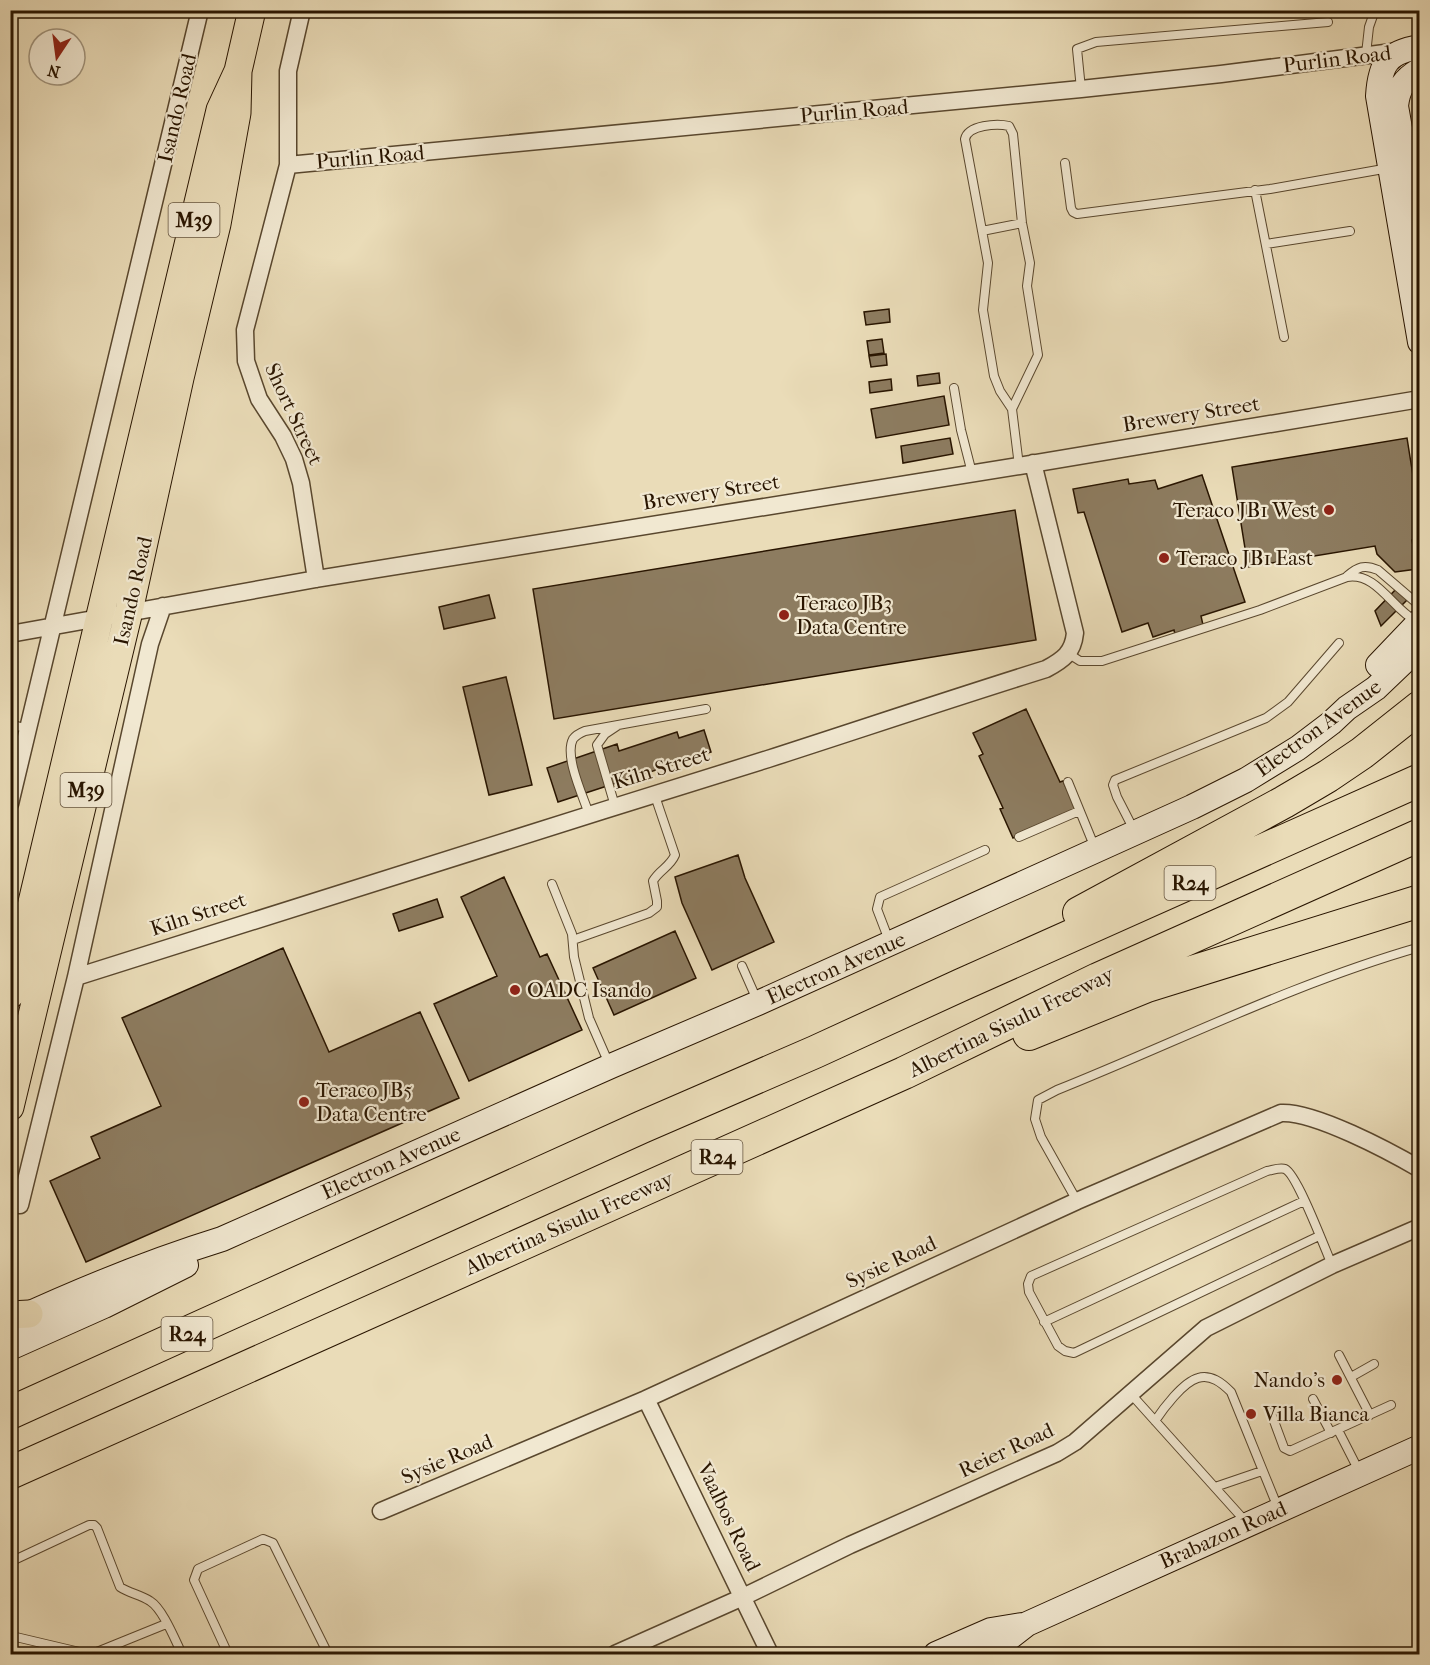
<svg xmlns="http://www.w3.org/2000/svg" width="1430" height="1665" font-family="'IM FELL French Canon',serif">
<rect width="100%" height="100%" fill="#eadcb8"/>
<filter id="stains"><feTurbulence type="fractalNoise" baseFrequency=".00333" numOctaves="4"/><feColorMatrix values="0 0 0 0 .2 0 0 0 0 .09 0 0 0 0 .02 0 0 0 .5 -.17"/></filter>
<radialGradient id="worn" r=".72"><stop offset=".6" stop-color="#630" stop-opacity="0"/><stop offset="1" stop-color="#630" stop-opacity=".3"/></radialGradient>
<path fill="#8d7c60" stroke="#291500" stroke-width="1.5" d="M889 309 890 322 866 325 864 312Z
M882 339 884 353 869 355 867 341Z
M886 354 887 365 871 367 869 356Z
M939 373 940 383 918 386 917 376Z
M891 379 892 390 870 393 869 382Z
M944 396 949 425 876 438 871 409Z
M950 438 953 454 903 463 901 446Z
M1407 438 1414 482 1420 481V538L1412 540 1417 569 1395 572 1377 554 1375 546 1248 567 1232 467Z
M1202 475 1245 602 1201 616 1203 625 1175 634 1174 630 1153 637 1148 623 1122 632 1084 512 1078 513 1073 489 1128 479 1129 484 1155 480 1158 489Z
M1015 510 1036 640 554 719 533 589Z
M1397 588 1408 599 1381 626 1375 611Z
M489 595 495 618 444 629 439 607Z
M506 677 532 785 489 795 463 687Z
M1026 709 1060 782 1063 781 1076 809 1013 838 1000 809 1003 808 979 756 983 754 973 733Z
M704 730 711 752 558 802 547 768 617 744 619 751 677 732 679 738Z
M738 855 745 878 774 942 712 970 682 903 675 877Z
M504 877 540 957 547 954 582 1030 469 1081 434 1004 497 976 461 897Z
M437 899 443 917 399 931 393 914Z
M675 931 696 978 614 1015 593 968Z
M283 948 329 1052 420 1012 459 1098 86 1262 50 1181 100 1158 91 1137 161 1106 122 1018Z"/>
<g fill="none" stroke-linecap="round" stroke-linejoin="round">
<g stroke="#59472e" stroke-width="10">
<path id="lane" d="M1366 54 1369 27 1375 10
M1081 89 1077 49 1096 42 1328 22
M1065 163 1071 208 1073 212 1077 214 1270 189 1389 168
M1255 190 1284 337
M982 231 1022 223
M1266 244 1350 231
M954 388 961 430 972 473
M1012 409 1000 391 994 376 983 310 988 263 965 139C968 125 997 123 1009 126L1013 134 1022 223 1030 263 1027 286 1038 355 1012 409 1019 466
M1347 576C1358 567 1364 564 1378 570L1420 606
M1069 654 1080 661H1102L1260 610 1347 577C1377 572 1392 609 1416 621
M10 724 28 729
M1068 782 1095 848
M615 806 597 745 605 734 617 726
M589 814C583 796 564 756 573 739 576 735 580 733 585 731L706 709
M1135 832 1117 797 1113 785 1115 780 1266 718 1288 702 1339 643
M1019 837 1079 811
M552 884 572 934 574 957 589 1018 610 1066
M573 940 649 913 657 907V901L653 881C659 870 670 867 675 855L654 793
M890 943 877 909 880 897 985 850
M742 966 757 1000
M1077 1201 1041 1137 1035 1119 1038 1100 1057 1090C1177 1042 1294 983 1420 947
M1319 1236 1074 1353 1065 1351 1058 1346 1029 1292 1028 1284 1031 1276 1267 1171C1273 1170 1280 1167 1285 1169 1297 1174 1325 1249 1332 1265
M1044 1322 1304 1201
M1339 1355 1370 1415
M1351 1377 1374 1364
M1130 1393 1246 1522
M1313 1399 1331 1433
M1271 1413 1284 1448 1290 1451 1391 1405
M1155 1421C1163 1409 1183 1382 1198 1378 1211 1374 1222 1383 1231 1392L1278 1508
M1338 1430 1360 1473
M1215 1487 1262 1471
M10 1562 89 1525H94L97 1528 120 1587C129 1593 141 1595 150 1601 163 1609 175 1640 182 1654
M16 1637 88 1654
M92 1654 166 1624
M228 1654 194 1580 198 1569 263 1539 273 1543 328 1654"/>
</g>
<g stroke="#59472e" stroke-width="19">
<path id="street" d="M302 10 288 71V165L245 330 246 361 259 399 283 436 294 459 301 483 316 579
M288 165 1081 89 1221 74 1400 51
M10 634 316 579 1019 466 1420 399
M10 804 200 10
M76 977C306 904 537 831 768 759 861 729 953 698 1046 669 1063 660 1073 653 1075 633L1033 463
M20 1205 76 977 150 644 163 606
M646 1399 770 1654
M381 1511 646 1399 1077 1201 1281 1113C1314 1111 1389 1151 1420 1169
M615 1654 743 1597 850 1545 1057 1453 1075 1442 1206 1328 1332 1265 1420 1227"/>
</g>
<g stroke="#291500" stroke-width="26">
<path id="secondary" d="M1420 47C1387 52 1380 64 1378 96L1420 342
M1420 70C1404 79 1398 88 1396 106L1420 241
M1378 665 1420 621
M13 1321C80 1290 151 1261 222 1239L611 1066 758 1003 1192 807 1246 780 1298 748 1331 723 1347 708 1376 688 1420 646
M10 1348 104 1306 186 1265
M936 1654 991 1630 1022 1625
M982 1654 1000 1645 1027 1624 1420 1447"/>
</g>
<g stroke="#291500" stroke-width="29">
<path id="primary" d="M10 995 220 110 238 71 252 10
M10 1107 129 611 180 378 217 224 237 113 238 71
M10 1315 29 1314"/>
</g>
<g stroke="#291500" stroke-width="34">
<path id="highway" d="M1079 913 1284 802 1328 776 1362 753 1420 707
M1029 1034 1147 986 1420 901
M10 1413 642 1127 815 1052 961 985 1420 780
M10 1473 904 1073 1098 979 1420 835"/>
</g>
<use href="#lane" stroke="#f1e8d1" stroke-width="8"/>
<use href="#street" stroke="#f1e8d1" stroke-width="16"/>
<use href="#secondary" stroke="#f1e8d1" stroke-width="24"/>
<use href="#primary" stroke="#eadcb8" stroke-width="27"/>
<use href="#highway" stroke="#eadcb8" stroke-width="32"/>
</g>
<g fill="#8f2418" stroke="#f1e8d1" stroke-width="2">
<circle cx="1329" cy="510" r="6"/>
<circle cx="1164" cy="558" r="6"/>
<circle cx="784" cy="615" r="6"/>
<circle cx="515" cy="990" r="6"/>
<circle cx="304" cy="1102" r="6"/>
<circle cx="1337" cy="1380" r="6"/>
<circle cx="1251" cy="1414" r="6"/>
</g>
<g text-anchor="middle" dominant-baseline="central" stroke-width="4.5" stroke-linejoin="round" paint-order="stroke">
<g fill="#f1e8d1" stroke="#65543f" stroke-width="1.5">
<rect x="168.5" y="203" width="51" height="34" rx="4.5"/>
<rect x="60.5" y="773" width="51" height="34" rx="4.5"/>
<rect x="1164.5" y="866" width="51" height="34" rx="4.5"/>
<rect x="691.5" y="1140" width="51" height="34" rx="4.5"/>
<rect x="161.5" y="1317" width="51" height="34" rx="4.5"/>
</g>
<g font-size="20" font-weight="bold" fill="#291500">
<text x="194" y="220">M39</text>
<text x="86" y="790">M39</text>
<text x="1190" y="883">R24</text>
<text x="717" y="1157">R24</text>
<text x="187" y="1334">R24</text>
</g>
<g font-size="21" fill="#291500" stroke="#f1e8d1">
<text transform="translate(1337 59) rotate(-7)">Purlin Road</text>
<text transform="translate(177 108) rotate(-77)">Isando Road</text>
<text transform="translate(854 111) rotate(-5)">Purlin Road</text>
<text transform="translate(370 157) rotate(-5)">Purlin Road</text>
<text transform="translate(294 414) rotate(65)">Short Street</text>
<text transform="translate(1191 414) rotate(-9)">Brewery Street</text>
<text transform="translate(711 492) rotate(-9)">Brewery Street</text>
<text transform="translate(133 591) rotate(-77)">Isando Road</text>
<text transform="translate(1318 728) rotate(-36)">Electron Avenue</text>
<text transform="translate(661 768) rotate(-17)">Kiln Street</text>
<text transform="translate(198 914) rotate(-18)">Kiln Street</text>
<text transform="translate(836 968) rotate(-24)">Electron Avenue</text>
<text transform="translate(1011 1022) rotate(-26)">Albertina Sisulu Freeway</text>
<text transform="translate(391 1163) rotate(-24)">Electron Avenue</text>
<text transform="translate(569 1223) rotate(-24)">Albertina Sisulu Freeway</text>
<text transform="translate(891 1262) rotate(-25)">Sysie Road</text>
<text transform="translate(1006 1450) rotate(-25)">Reier Road</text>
<text transform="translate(447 1459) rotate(-23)">Sysie Road</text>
<text transform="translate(729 1517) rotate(64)">Vaalbos Road</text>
<text transform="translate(1223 1535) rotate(-24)">Brabazon Road</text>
</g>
<g font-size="21" fill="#291500" stroke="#f1e8d1" text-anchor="start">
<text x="1317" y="510" text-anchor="end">Teraco JB1 West</text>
<text x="1176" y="558">Teraco JB1 East</text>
<text x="796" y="603">Teraco JB3<tspan x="796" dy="24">Data Centre</tspan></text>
<text x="527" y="990">OADC Isando</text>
<text x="316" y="1090">Teraco JB5<tspan x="316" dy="24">Data Centre</tspan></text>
<text x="1325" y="1380" text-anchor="end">Nando's</text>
<text x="1263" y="1414">Villa Bianca</text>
</g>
</g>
<rect width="1430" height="1665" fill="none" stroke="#eadcb8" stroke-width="36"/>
<rect x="12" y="12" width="1406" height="1641" fill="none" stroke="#291500" stroke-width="3"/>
<rect x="18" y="18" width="1394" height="1629" fill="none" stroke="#291500" stroke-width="1.5"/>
<g transform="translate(57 57) rotate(193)"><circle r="28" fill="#f1e8d1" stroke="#a1947d" stroke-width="1.5"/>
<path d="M0-4.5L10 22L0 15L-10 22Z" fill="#8f2418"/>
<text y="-9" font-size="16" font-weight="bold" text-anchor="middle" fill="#291500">N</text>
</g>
<rect width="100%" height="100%" filter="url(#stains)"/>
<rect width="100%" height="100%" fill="url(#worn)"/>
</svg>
